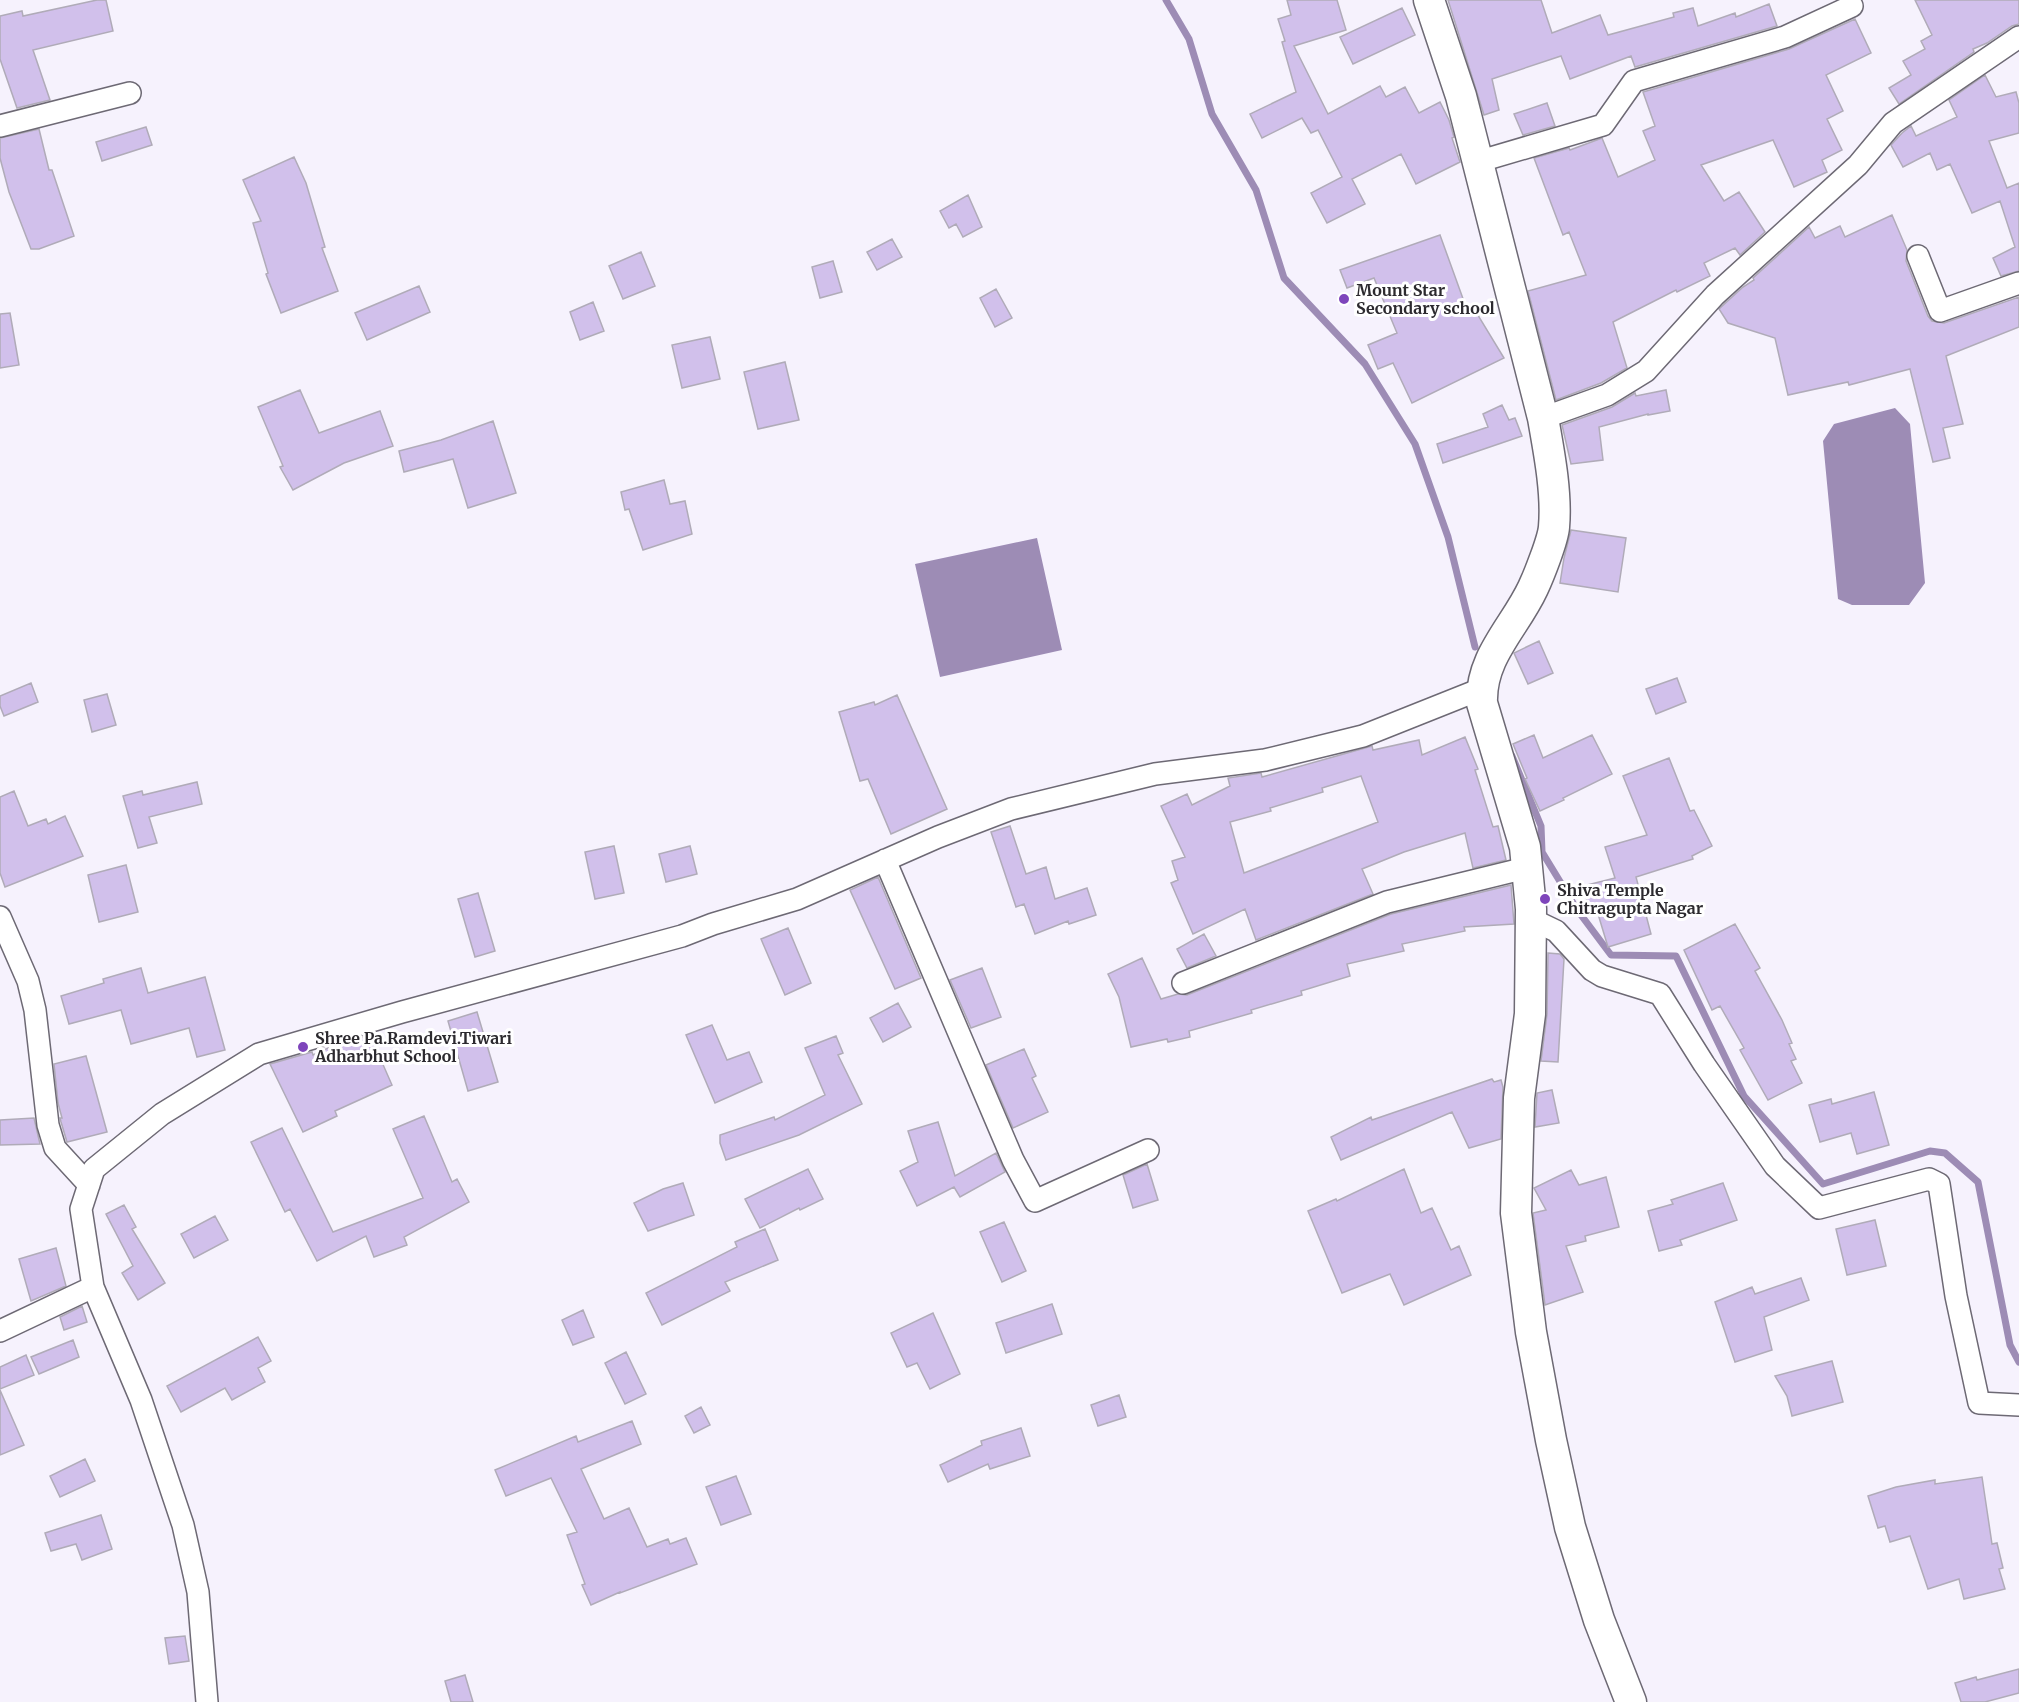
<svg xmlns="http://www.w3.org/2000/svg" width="2019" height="1702" font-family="Merriweather,serif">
<rect width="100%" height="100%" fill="#f6f2fd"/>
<path fill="#9d8cb5" d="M1895 408 1910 424 1925 583 1909 605H1852L1838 599 1823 441 1834 424Z
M1037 538 1062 650 940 677 915 564Z"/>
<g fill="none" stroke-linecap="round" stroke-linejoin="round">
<path stroke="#9d8cb5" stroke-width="7" d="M1166 0 1189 39 1212 114 1256 190 1284 278 1365 364 1415 444 1448 537 1475 647
M1512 756 1541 826 1542 852 1578 911 1611 955 1676 956 1744 1096 1823 1184 1930 1151 1945 1153 1978 1182 2010 1345 2019 1362"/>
</g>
<path fill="#d1c0eb" stroke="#b0abb8" stroke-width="1.5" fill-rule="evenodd" d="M97 0H106L113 31 33 50 50 100 17 108 0 59V16L22 11 23 16Z
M1287 0H1337L1346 30 1294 46 1328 114 1380 86 1386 97 1405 87 1419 113 1440 102 1449 120 1454 137 1452 138 1460 162 1416 184 1401 154 1352 179 1365 204 1327 223 1311 193 1342 177 1318 130 1311 133 1302 118 1262 138 1250 114 1296 92 1282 42 1285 41 1278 19 1291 15Z
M1448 0H1541L1552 33 1600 15 1608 35 1674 17 1673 13 1693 8 1698 26 1735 13 1736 17 1769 4 1777 26 1635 67 1631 56 1570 79 1561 56 1492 79 1499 110 1484 115Z
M1915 0H2019V24L2012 26 1987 43 1973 49 1974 52 1899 104 1889 88 1911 75 1903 61 1925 49 1921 41 1932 35Z
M1402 8 1415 35 1353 64 1340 37Z
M1855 19 1871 53 1826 75 1843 111 1827 119 1842 150 1822 160 1827 172 1794 187 1773 140 1701 165 1724 201 1739 192 1765 232 1740 255 1735 248 1704 263 1710 276 1677 292 1676 290 1613 322 1627 368 1601 383 1556 400 1528 291 1586 275 1569 232 1563 235 1534 158 1569 148 1570 150 1602 138 1618 177 1655 160 1643 131 1655 126 1643 92 1789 49Z
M1985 75 1996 97 2016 92 2019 103V133L1989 141 2007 188 2019 183V271L2001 276 1993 258 2015 247 2000 201 1972 213 1950 164 1937 170 1930 153 1903 167 1891 145 1902 133 1911 126 1916 136 1957 117 1949 100Z
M1547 103 1555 126 1523 135 1514 114Z
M146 127 152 145 102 161 96 142Z
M39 129 49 170H52L74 236 39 249H31L9 192 0 158V138Z
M294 157 306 183 325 247 322 248 338 291 281 313 266 274 268 273 253 223 261 221 243 180Z
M968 195 982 227 963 237 956 224 949 228 940 211Z
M1892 215 1907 250 1906 261 1928 316 1932 321 1944 323 2019 297V327L1946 356 1963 424 1943 428 1950 458 1933 462 1910 369 1849 385 1848 382 1788 395 1775 338 1728 323 1719 309 1743 287 1754 280 1753 278 1809 227 1815 238 1840 226 1845 237Z
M1440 235 1466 307 1474 304 1479 317 1504 358 1412 403 1393 363 1378 369 1368 345 1397 333 1374 278 1347 288 1340 270Z
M892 239 902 257 877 270 867 252Z
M641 252 655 286 623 299 609 266Z
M833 261 842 292 820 298 812 267Z
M419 286 430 312 367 340 355 313Z
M996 289 1012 318 995 327 980 298Z
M593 302 604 331 580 340 570 312Z
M10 313 19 365 0 368V314Z
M710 337 720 379 682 388 672 345Z
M785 362 799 420 758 429 744 372Z
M300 390 319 433 380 411 393 446 344 463 293 490 280 467 283 466 258 407Z
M1666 390 1670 411 1648 415V414L1599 427 1603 460 1571 464 1562 425 1612 407 1635 393 1636 396Z
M1502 405 1509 420 1515 418 1522 436 1443 463 1437 444 1488 427 1483 414Z
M493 421 516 493 468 508 453 459 404 472 399 451 441 440Z
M664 480 670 504 685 501 692 534 643 550 629 509 625 510 621 492Z
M1571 530 1626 538 1618 592 1560 583 1564 558Z
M1539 641 1553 673 1528 684 1514 653Z
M1677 678 1686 702 1656 714 1646 689Z
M31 683 38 702 4 716 0 706V696Z
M107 694 116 725 92 732 84 700Z
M897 695 947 809 891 834 868 779 860 781 839 712 874 702 875 705Z
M1534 735 1543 758 1592 735 1612 774 1563 798 1564 800 1540 811 1525 779 1527 778 1513 744Z
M1465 737 1478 769 1475 770 1493 827 1498 826 1506 860 1473 868 1465 833 1404 852 1362 869 1373 894 1256 940 1245 909 1193 934 1171 883 1178 880 1172 861 1185 857 1161 806 1187 794 1192 805 1230 786 1228 778 1261 773 1262 777 1372 746 1373 750 1419 740 1422 755ZM1361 776 1378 822 1244 873 1230 822 1271 811 1270 808 1323 792 1322 788Z
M1669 758 1690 811 1694 810 1712 846 1692 856 1693 859 1636 877 1651 934 1608 947 1598 914 1591 916 1583 886 1615 878 1605 847 1647 835 1623 776Z
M197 782 202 804 149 817 157 843 138 848 123 796 142 791 143 795Z
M14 791 28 826 46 819 48 824 65 816 83 856 5 887 0 873V797Z
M1010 826 1026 874 1046 867 1055 899 1087 888 1096 915 1069 924 1068 921 1035 934 1024 904 1016 907 991 832Z
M614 846 624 893 595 899 585 852Z
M690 846 697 874 666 882 659 854Z
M126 865 138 912 99 922 88 875Z
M878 877 921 978 895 989 850 890Z
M1511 885 1514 924 1464 927 1465 931 1402 944 1404 951 1347 964 1350 976 1301 991 1302 995 1251 1010 1252 1013 1189 1031 1190 1037 1168 1042 1167 1039 1131 1047 1119 997 1108 974 1142 958 1161 999 1178 994 1187 995 1391 914Z
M478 893 495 951 475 957 458 899Z
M1735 924 1760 968 1755 971 1782 1020 1792 1043 1789 1044 1796 1059 1791 1061 1802 1083 1768 1100 1740 1050 1744 1048 1720 1006 1712 1010 1684 950Z
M788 928 811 983 785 995 761 939Z
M1204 934 1216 956 1187 968 1177 949Z
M1548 953 1560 954 1564 959 1558 1062 1541 1061 1547 1014Z
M141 968 148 993 205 977 225 1050 197 1057 189 1028 131 1044 121 1010 69 1024 61 996 104 983 103 979Z
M982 968 1001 1017 971 1028 950 980Z
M898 1003 911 1027 883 1042 870 1018Z
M477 1012 498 1082 468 1091 448 1021Z
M712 1025 727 1060 749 1052 762 1082 715 1103 686 1035Z
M370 1035 392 1085 335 1111 337 1116 303 1132 270 1064 312 1052 313 1055 337 1044Z
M836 1036 843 1053 838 1055 862 1104 799 1135 726 1160 720 1143V1135L774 1117 775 1120 825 1095 805 1048Z
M1024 1049 1036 1076 1032 1078 1048 1112 1013 1128 986 1065Z
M86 1056 107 1132 67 1142 61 1122 60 1118H62L58 1103 54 1064Z
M1492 1079 1494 1082 1501 1080 1503 1087 1501 1139 1469 1148 1452 1112 1341 1160 1331 1137 1371 1117 1372 1120Z
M1552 1090 1559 1123 1535 1127 1537 1093Z
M1874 1092 1889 1145 1857 1154 1851 1133 1820 1142 1809 1105 1831 1099 1832 1104Z
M424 1116 452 1182 457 1179 469 1202 404 1237 407 1245 374 1257 366 1236 317 1261 290 1209 285 1212 251 1142 282 1128 333 1232 423 1198 393 1129Z
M34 1118 40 1144 0 1145V1120Z
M938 1122 955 1176 996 1153 1005 1172 960 1197 954 1187 917 1206 900 1171 918 1162 908 1131Z
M1147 1164 1158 1200 1133 1208 1123 1175Z
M808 1169 823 1199 800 1210 799 1208 760 1228 745 1199Z
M1404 1169 1421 1213 1432 1208 1451 1250 1459 1246 1471 1275 1404 1305 1390 1274 1342 1293 1308 1211 1336 1199 1337 1201Z
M1571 1170 1579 1185 1606 1177 1619 1227 1585 1236 1586 1241 1566 1246 1583 1292 1545 1305 1533 1213 1546 1210 1534 1188Z
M683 1183 694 1215 648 1231 634 1203 663 1189Z
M1723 1183 1737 1220 1680 1240 1682 1245 1659 1251 1648 1211 1673 1204 1671 1200Z
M124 1205 136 1227 132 1229 165 1283 138 1300 122 1273 133 1266 106 1214Z
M215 1216 228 1240 194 1258 181 1234Z
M1875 1220 1886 1266 1847 1275 1836 1229Z
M1004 1222 1026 1271 1002 1282 980 1232Z
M765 1229 778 1260 725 1282 730 1291 662 1325 646 1293 737 1247 735 1242Z
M56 1248 66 1286 31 1301 19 1259Z
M1801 1278 1809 1300 1764 1317 1772 1350 1735 1362 1715 1302 1752 1287 1755 1294Z
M1052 1304 1062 1334 1006 1353 996 1323Z
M82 1306 87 1322 64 1330 60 1317Z
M583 1310 594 1337 573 1345 562 1320Z
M933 1313 960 1374 930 1389 917 1363 907 1367 891 1333Z
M258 1337 271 1361 258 1368 265 1382 232 1400 225 1388 181 1412 167 1386Z
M73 1340 79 1357 39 1374 31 1357Z
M626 1352 646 1394 625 1404 605 1363Z
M26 1355 34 1375 0 1389V1367Z
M1832 1361 1843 1402 1792 1416 1787 1396 1775 1376Z
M0 1390 24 1445 0 1455Z
M1119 1395 1126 1417 1098 1426 1091 1405Z
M701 1407 710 1425 694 1433 685 1416Z
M632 1421 641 1444 581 1469 604 1519 629 1508 647 1547 668 1539 670 1544 686 1538 697 1564 620 1593V1592L591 1605 582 1585 585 1584 567 1535 577 1532 551 1478 506 1496 495 1470 576 1436 578 1442Z
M1021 1428 1030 1456 990 1469 988 1464 948 1482 940 1465 982 1445 981 1441Z
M85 1459 95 1481 60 1497 50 1476Z
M736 1476 751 1514 721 1525 706 1487Z
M1982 1477 1992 1544 1997 1543 2003 1568 1999 1569 2005 1589 1964 1599 1959 1579 1928 1589 1910 1536 1890 1542 1885 1526 1878 1528 1868 1496 1896 1487 1935 1480V1484Z
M101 1515 112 1549 82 1560 76 1544 51 1551 45 1533Z
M185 1636 189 1661 169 1664 165 1638Z
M2019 1669V1693L1985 1702H1961L1955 1683 1976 1677 1977 1680Z
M465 1675 473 1702H451L445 1681Z"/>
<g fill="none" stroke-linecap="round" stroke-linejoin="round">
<g stroke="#6d6974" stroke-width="24">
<path id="street" d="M0 126 130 93
M1477 162 1603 125 1634 81 1785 37 1852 6
M1918 256 1940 311 2019 283
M1543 418 1607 395 1646 371 1715 295 1858 165 1893 123 2019 37
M885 860 1013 1160 1035 1201 1148 1150
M0 917 28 981 35 1010 48 1125 55 1148 89 1185
M1531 919 1556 931 1592 970 1602 976 1660 994 1704 1064 1775 1166 1819 1208 1929 1179 1939 1184 1956 1296 1979 1403 2019 1405
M1183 983 1387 902 1526 868
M0 1331 93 1287
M207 1702 198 1592 183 1525 141 1400 93 1287 81 1209 94 1169 162 1114 259 1054 402 1012 682 936 713 924 797 899 938 837 1011 809 1155 774 1265 760 1363 736 1481 689"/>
</g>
<g stroke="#6d6974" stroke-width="33">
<path id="secondary" d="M1429 0 1461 96 1543 418C1549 452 1557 493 1554 527 1553 540 1539 575 1533 588 1515 627 1480 657 1482 703L1525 847 1531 909 1530 1014 1519 1098 1516 1213 1531 1332 1551 1440 1570 1527 1599 1620 1631 1702"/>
</g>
<use href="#street" stroke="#fff" stroke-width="21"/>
<use href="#secondary" stroke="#fff" stroke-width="30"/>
</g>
<g fill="#7e45bb" stroke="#fff" stroke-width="2">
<circle cx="1344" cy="299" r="6"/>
<circle cx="1545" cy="899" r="6"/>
<circle cx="303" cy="1047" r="6"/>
</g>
<g text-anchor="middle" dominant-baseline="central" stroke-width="6" stroke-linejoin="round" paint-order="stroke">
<g font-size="16" font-weight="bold" fill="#2c2a2f" stroke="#fff" text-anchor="start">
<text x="1356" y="290">Mount Star<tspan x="1356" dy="18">Secondary school</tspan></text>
<text x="1557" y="890">Shiva Temple<tspan x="1557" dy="18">Chitragupta Nagar</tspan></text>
<text x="315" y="1038">Shree Pa.Ramdevi.Tiwari<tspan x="315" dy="18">Adharbhut School</tspan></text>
</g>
</g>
</svg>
